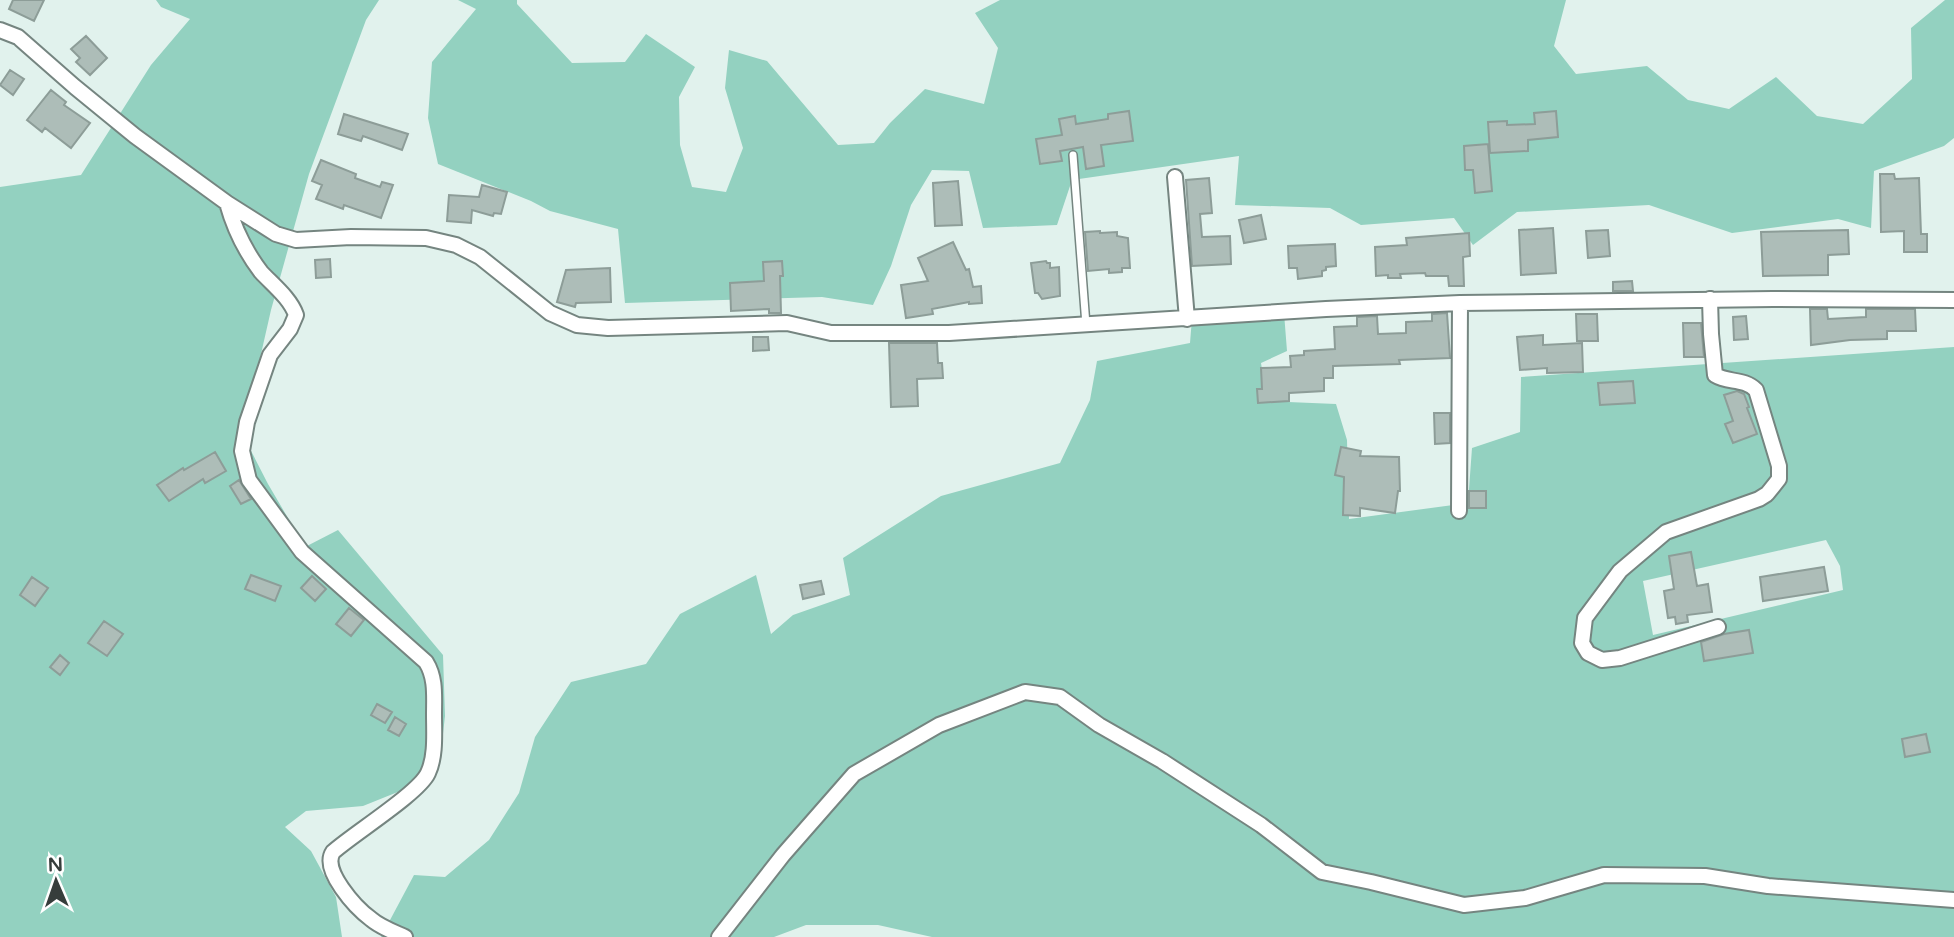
<svg xmlns="http://www.w3.org/2000/svg" width="1954" height="937" font-family="'Varela Round',sans-serif">
<rect width="100%" height="100%" fill="#e1f2ed"/>
<path fill="#93d1c0" fill-rule="evenodd" d="M156 0H379L366 20 309 174 271 310 248 411 247 443 268 484 305 547 338 530 443 655 445 716 440 760 430 779 363 806 306 811 285 827 311 851 336 897 342 937H0V187L81 175 151 65 190 19 161 7Z
M458 0H517V4L572 63 625 62 646 34 695 67 679 97 680 145 692 187 726 192 743 148 725 88 729 50 767 61 838 145 874 143 890 123 925 89 984 104 998 48 975 13 1000 0H1566L1554 46 1576 74 1647 66 1688 100 1729 109 1776 77 1817 116 1863 124 1912 79 1911 28 1945 0H1954V138L1944 146 1874 171 1871 228 1838 219 1732 233 1649 205 1517 212 1473 245 1454 218 1361 225 1330 208 1235 205 1239 156 1072 180 1057 225 983 228 969 171 932 170 911 205 891 266 873 305 822 297 625 303 618 229 550 211 531 201 438 164 428 118 432 62 476 9Z
M1284 313 1287 351 1261 363 1267 401 1336 404 1347 440 1349 519 1468 503 1472 448 1520 432 1521 377 1954 347V937H932L878 925H806L774 937H381L414 875 445 877 489 840 519 793 535 737 571 682 646 664 680 614 756 575 771 634 793 615 850 595 843 558 941 496 1060 463 1090 400 1097 361 1190 343 1192 318ZM1826 540 1840 566 1843 590 1653 635 1643 581Z"/>
<path fill="#adbdb8" stroke="#8d9d98" stroke-width="2" d="M13 0H44L34 21 9 9Z
M86 36 107 58 90 75 76 62 80 58 71 49Z
M10 70 24 79 13 95 0 85Z
M51 90 66 102 64 105 90 123 71 148 45 128 42 132 27 120Z
M1129 111 1133 141 1101 145 1104 166 1086 169 1083 147 1060 151 1062 161 1040 164 1036 139 1062 135 1059 119 1075 116 1076 124 1108 119V114Z
M1556 111 1558 137 1528 140V151L1490 153 1488 122 1507 121V125L1535 124 1534 113Z
M344 114 408 134 402 150 363 136 361 141 338 134Z
M1488 144 1492 191 1475 193 1473 170H1465L1464 146Z
M321 160 356 174 355 178 380 187 382 182 393 185 381 218 344 205 343 209 316 199 322 185 312 181Z
M1880 174H1894L1895 179 1919 178 1921 234H1927V252H1904V231L1881 232Z
M1209 178 1212 213 1200 214 1202 237 1230 236 1231 264 1192 266 1186 180Z
M958 181 962 225 935 226 933 183Z
M482 185 507 192 501 214 494 213 493 216 472 210 471 223 447 221 449 195 479 197Z
M1261 215 1266 239 1244 243 1239 220Z
M1553 228 1556 273 1521 275 1519 230Z
M1608 230 1610 256 1588 258 1586 231Z
M1848 230 1849 254 1828 255V275L1763 276 1761 232Z
M1100 231V233L1117 232V236L1128 238 1130 268H1122V272L1109 273V269L1088 271 1085 232Z
M1469 233 1470 256 1463 257 1464 286H1449L1448 276H1426L1425 273 1400 274 1401 278H1388V275L1376 276 1375 247 1407 245 1406 238Z
M953 242 966 270 969 269 973 287 981 286 982 303 969 304V302L932 309 933 314 906 318 901 285 928 281 918 258Z
M1335 244 1336 266 1326 267V270L1322 271V276L1298 279 1297 268H1289L1288 246Z
M330 259 331 277 316 278 315 260Z
M782 261 783 276H780L781 313H769V309L731 311 730 283 764 281 763 262Z
M1046 261 1047 263H1050V268L1059 267 1060 296 1042 299 1038 293H1035L1031 263Z
M610 268 611 302 576 303 575 307 557 302 566 270Z
M1632 281 1633 291H1613V282Z
M1810 309H1827L1828 319 1866 317V309H1915L1916 331H1887V339L1850 340 1811 345Z
M1447 313 1450 358 1399 360 1400 364 1333 366V378H1324V391L1289 393V401L1258 403 1257 389H1262L1261 368 1291 367 1290 356 1304 355V351L1335 349 1334 327 1357 326V317L1377 316 1378 334 1406 333V322L1432 321V314Z
M1576 314H1597L1598 341H1577Z
M1746 316 1748 339 1734 340 1733 317Z
M1683 323H1701L1704 357H1684Z
M1543 335V345L1582 343 1583 372 1547 373V368L1520 370 1517 337Z
M753 337H768L769 350 753 351Z
M889 343H937L938 363H942L943 378 917 379 918 406 891 407Z
M1633 381 1635 403 1600 405 1598 383Z
M1737 391 1744 394 1749 407 1747 408 1757 434 1733 443 1725 424 1733 421 1724 395Z
M1434 413H1450V443L1435 444Z
M1341 447 1361 451 1360 456 1399 457 1400 491H1398L1395 513 1360 508V516L1343 515 1344 477 1335 475Z
M215 452 226 471 205 483 203 479 169 501 157 485 183 468 184 470Z
M239 480 251 499 241 504 230 486Z
M1469 491H1486V508H1469Z
M1691 552 1697 586 1708 584 1712 612 1687 615 1688 622 1676 624 1675 617 1668 618 1664 591 1674 589 1669 556Z
M1824 567 1828 591 1763 601 1760 577Z
M251 575 281 586 275 601 245 589Z
M312 576 326 589 315 601 301 588Z
M32 577 48 588 35 606 20 595Z
M821 581 824 594 803 599 800 585Z
M349 608 364 620 351 636 336 624Z
M104 621 123 634 107 656 88 643Z
M1749 630 1753 653 1704 661 1701 642 1724 634Z
M60 655 69 663 60 675 50 667Z
M377 704 392 712 385 723 371 715Z
M395 717 406 724 399 736 388 730Z
M1926 734 1930 752 1905 757 1902 739Z"/>
<g fill="none" stroke-linecap="round" stroke-linejoin="round">
<g stroke="#758580" stroke-width="10">
<path id="service" d="M1073 155 1086 325"/>
</g>
<g stroke="#758580" stroke-width="18">
<path id="minor" d="M0 30 18 37 75 87 135 136 227 203 276 234 296 240 351 237 426 238 456 245 480 257 550 313 577 325 608 328 787 323 831 333H949L1326 309 1460 303 1773 299 1954 300
M1175 177 1187 319
M227 203C234 228 245 251 261 272 273 285 290 298 296 315L290 329 270 355 247 422 242 451 249 480 302 552 426 662C436 678 434 696 434 714 434 733 436 756 428 773 419 793 353 834 333 852 321 870 356 908 371 919 380 927 394 932 405 937
M1710 299 1711 334 1715 375C1728 383 1744 378 1756 390L1779 466V479L1767 494 1759 499 1666 532 1620 571 1585 618 1582 643 1588 653 1602 660 1620 658 1718 627
M1459 511 1460 303
M719 937 783 855 854 774 939 725 1025 692 1060 697 1099 725 1162 761 1261 825 1322 872 1371 882 1464 905 1525 898 1604 875 1705 876 1768 886 1954 900"/>
</g>
<use href="#service" stroke="#fff" stroke-width="7"/>
<use href="#minor" stroke="#fff" stroke-width="14"/>
</g>
<g transform="translate(56 881) rotate(358)" stroke="#ffffff" stroke-width="5" paint-order="stroke">
<path d="M0-5L12 26L0 18L-12 26Z" fill="#363d3b"/>
<text y="-10" font-size="19" font-weight="bold" text-anchor="middle" fill="#363d3b">N</text>
</g>
</svg>
